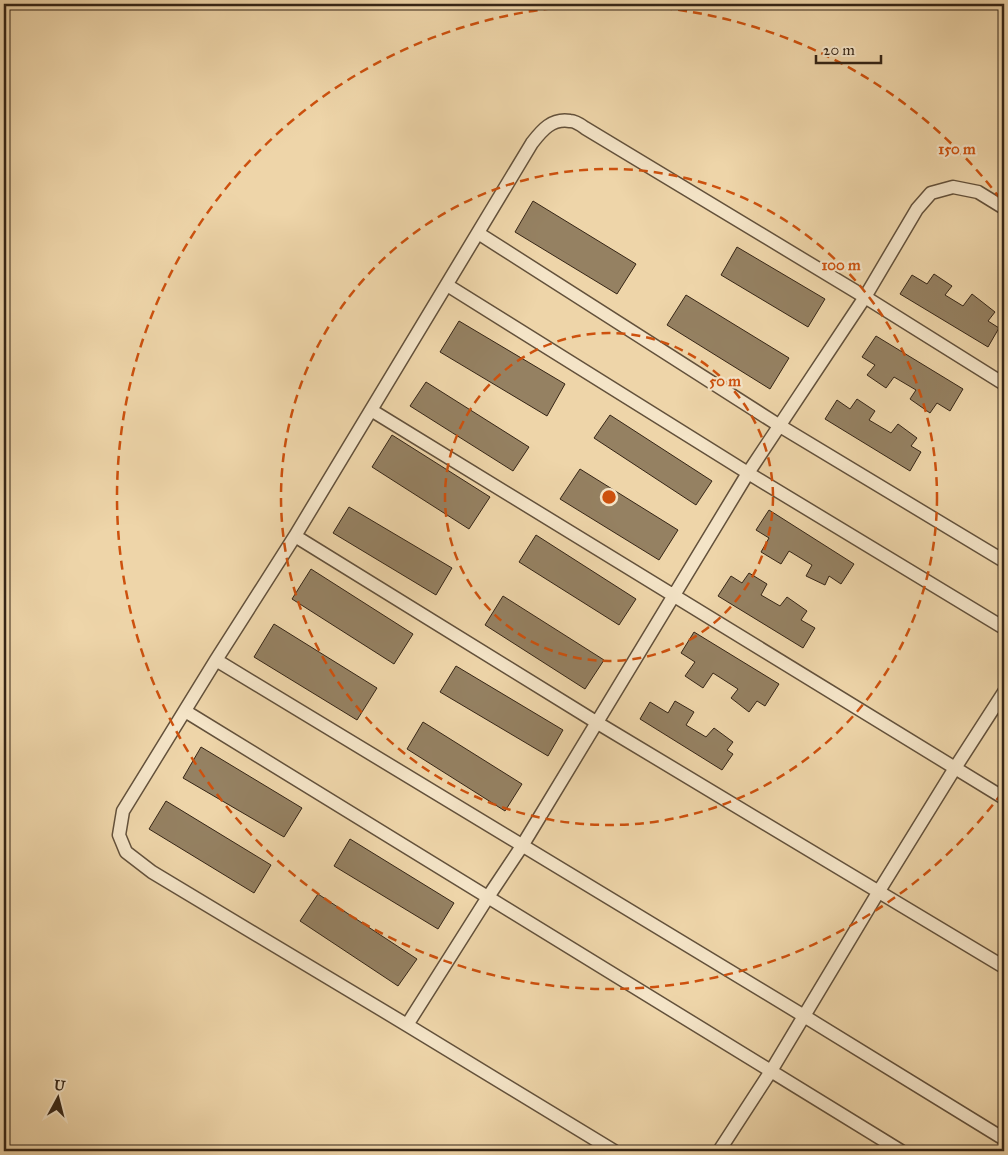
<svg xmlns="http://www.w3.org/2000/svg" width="1008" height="1155" font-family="'IM FELL Great Primer',serif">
<rect width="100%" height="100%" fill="#eed5a9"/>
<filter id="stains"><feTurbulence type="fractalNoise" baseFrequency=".004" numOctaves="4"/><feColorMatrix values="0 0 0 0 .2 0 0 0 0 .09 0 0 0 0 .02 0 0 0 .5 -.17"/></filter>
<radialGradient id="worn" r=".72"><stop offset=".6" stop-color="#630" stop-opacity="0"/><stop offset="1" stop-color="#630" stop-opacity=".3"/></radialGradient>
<path fill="#958162" stroke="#352516" d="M533 201 636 264 617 294 515 232Z
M737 247 825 299 808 327 721 275Z
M934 274 952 286 945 295 963 306 972 294 995 312 988 321 999 328 988 347 900 294 912 275 927 284Z
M686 295 789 358 770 389 667 325Z
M459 321 565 384 547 416 440 352Z
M876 336 963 389 950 411 937 403 930 413 910 399 916 390 894 377 886 388 867 375 875 365 862 357Z
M426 382 529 447 513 471 410 406Z
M857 399 875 411 869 420 891 433 898 424 917 438 911 446 921 452 910 471 825 419 837 400 850 409Z
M610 415 712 481 696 505 594 438Z
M392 435 490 497 469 529 372 467Z
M580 469 678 530 659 560 560 499Z
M349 507 452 568 436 595 333 533Z
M769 510 854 564 841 584 829 576 825 585 806 576 812 565 789 551 781 564 761 552 769 538 756 530Z
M536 535 636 599 619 625 519 562Z
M311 569 413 634 394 664 292 599Z
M749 573 767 584 761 595 780 606 787 597 807 611 801 620 815 628 803 648 718 596 731 576 742 583Z
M503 596 604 660 585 689 485 625Z
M274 624 377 688 357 720 254 657Z
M694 632 779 684 765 706 757 701 749 712 731 698 738 689 713 673 703 688 685 676 695 662 681 653Z
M456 666 563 730 548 756 440 692Z
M675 701 694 712 686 725 706 737 714 728 733 742 727 750 733 754 722 770 640 719 650 702 668 713Z
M423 722 522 784 505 811 407 749Z
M201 747 302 808 284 837 183 778Z
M166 801 271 865 254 893 149 829Z
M350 839 454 903 438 929 334 866Z
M318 894 417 959 398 986 300 921Z"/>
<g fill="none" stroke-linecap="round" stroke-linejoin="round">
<g stroke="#63513b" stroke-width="15">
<path id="lane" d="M478 233 780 426 1004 561
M447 285 748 473 1004 628
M371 410 1004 798
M295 536 596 722 1004 967
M216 660 804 1016 1004 1139
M185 711 901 1151
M407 1025 488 897 522 846 748 473 865 297 917 209 931 193 953 187 978 192 1004 208
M614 1151 407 1025 152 872 126 852 119 835 123 811 216 660 295 536 532 143C542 130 552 118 570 121 575 121 581 125 585 128L865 297 1004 384
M719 1151 771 1071 879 891 955 768 1004 692"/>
</g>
<use href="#lane" stroke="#f4e4c7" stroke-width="12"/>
</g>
<g fill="none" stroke="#cd510e" stroke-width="2.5" stroke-dasharray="9 6">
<circle cx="609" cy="497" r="164"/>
<circle cx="609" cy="497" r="328"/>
<path d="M1002 793A492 492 0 1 1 1002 201"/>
</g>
<circle cx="609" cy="497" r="8" fill="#cd510e" stroke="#f4e4c7" stroke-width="2.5"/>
<g font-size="15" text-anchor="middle" font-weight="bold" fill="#cd510e" stroke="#f4e4c7" stroke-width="4.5" stroke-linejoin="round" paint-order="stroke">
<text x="957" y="154">150 m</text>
<text x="841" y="270">100 m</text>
<text x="725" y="386">50 m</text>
</g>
<rect width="1008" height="1155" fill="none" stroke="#eed5a9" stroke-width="20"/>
<rect x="5" y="5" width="998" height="1145" fill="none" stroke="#352516" stroke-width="2.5"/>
<rect x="10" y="10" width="988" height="1135" fill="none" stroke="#352516"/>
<g transform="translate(58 1098) rotate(7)" stroke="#f4e4c7" stroke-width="4" paint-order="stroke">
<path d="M0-4L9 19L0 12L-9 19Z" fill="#352516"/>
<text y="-8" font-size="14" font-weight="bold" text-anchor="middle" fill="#352516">U</text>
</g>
<path d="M816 55v8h65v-8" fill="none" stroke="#352516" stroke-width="2.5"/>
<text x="823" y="55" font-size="15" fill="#352516" stroke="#f4e4c7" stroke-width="4" paint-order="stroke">20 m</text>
<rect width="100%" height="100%" filter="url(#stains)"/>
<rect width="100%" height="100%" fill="url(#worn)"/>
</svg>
